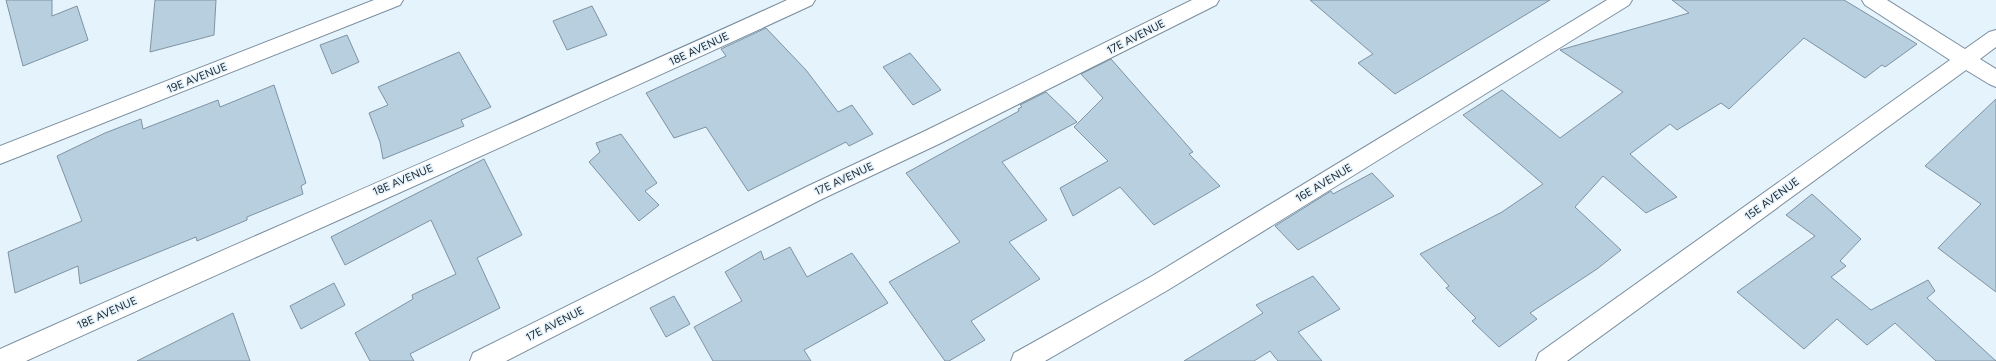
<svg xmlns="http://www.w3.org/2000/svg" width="1996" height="361" font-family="Figtree,sans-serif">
<rect width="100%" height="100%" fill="#e5f3fd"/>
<path fill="#b8cfdf" stroke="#7e93a3" d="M6 0H52V16L77 6 88 40 23 66Z
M155 0H216L214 35 150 52Z
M1310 0H1550L1395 94 1358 63 1373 54Z
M1672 0H1844L1917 44 1885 67 1882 65 1865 78 1804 38 1729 109 1721 103 1677 130 1670 124 1630 154 1677 197 1646 213 1603 176 1575 207 1621 250 1597 269 1530 313 1537 319 1499 347 1472 321 1476 318 1446 288 1449 286 1420 254 1502 212 1543 184 1463 115 1502 90 1560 138 1623 92 1560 50 1689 13Z
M592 6 607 35 567 50 553 21Z
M766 28 806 70 838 112 852 105 873 134 849 146 846 142 748 191 706 127 674 138 646 93 726 56 721 49Z
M347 35 359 62 332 74 320 45Z
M459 52 491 107 461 120 464 126 383 159 380 142 369 113 388 105 378 87Z
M910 53 941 90 913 105 883 67Z
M1111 59 1193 152 1189 154 1220 186 1154 225 1120 187 1073 216 1060 188 1108 161 1074 127 1103 98 1081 74Z
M274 85 306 183 301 186 303 194 247 217V220L197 241 196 237 80 284 78 266 15 293 8 252 82 221 57 156 105 133 141 119 143 129 218 100 220 107Z
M1046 92 1077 122 1002 162 1047 220 1009 242 1040 279 971 321 985 340 949 361H945L889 282 960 242 906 173 1019 111 1018 109 1022 107 1020 105Z
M1996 99V292L1938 248 1981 204 1925 166Z
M621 134 657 183 645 191 659 205 639 221 589 162 600 152 596 143Z
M484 159 522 235 477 258 500 308 410 354 414 361H370L355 333 413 299 412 295 456 274 431 220 345 265 331 237Z
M1372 173 1394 196 1298 250 1275 226 1331 191 1333 194Z
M1812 194 1861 239 1840 261 1846 266 1831 277 1871 310 1928 280 1935 291 1927 298 1996 361H1936L1895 323 1867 345 1837 319 1804 349 1737 292 1815 236 1786 215Z
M790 247 807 277 852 253 888 303 804 350 811 361H713L694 327 742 301 725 272 761 251 764 260Z
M1313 276 1340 309 1298 332 1322 361H1278L1270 351 1254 361H1184L1263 313 1256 305Z
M334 283 345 305 301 329 290 306Z
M674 296 690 324 666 337 650 308Z
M233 313 250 361H137Z"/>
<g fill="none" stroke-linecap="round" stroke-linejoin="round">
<g stroke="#798d9d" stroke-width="2">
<path id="minor" d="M374 0H403L400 5 0 164V146Z
M787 0H815L812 5C551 126 288 242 26 361H0V349C262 232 526 119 787 0Z
M1192 0H1219L1216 5 941 143 822 199 506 361H470L473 353 806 187 925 131Z
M1607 0H1632L1629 5 1168 290 1045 361H1011L1014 353 1152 276Z
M1862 0H1887L1965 49 1989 32 1996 30V47L1980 59 1996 69V87L1989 84 1966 70 1567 361H1536L1539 353 1950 60 1865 5Z"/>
</g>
<use href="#minor" fill="#fff" fill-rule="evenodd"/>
</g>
<g text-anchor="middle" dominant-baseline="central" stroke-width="3" stroke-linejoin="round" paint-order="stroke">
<g font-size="11" fill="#1b2329" stroke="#e5f3fd">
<text transform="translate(1136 37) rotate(-27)">17E AVENUE</text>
<text transform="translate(699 49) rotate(-25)">18E AVENUE</text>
<text transform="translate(197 78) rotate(-22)">19E AVENUE</text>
<text transform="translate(844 179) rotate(-25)">17E AVENUE</text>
<text transform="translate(403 180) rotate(-23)">18E AVENUE</text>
<text transform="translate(1324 183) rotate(-31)">16E AVENUE</text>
<text transform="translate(1772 199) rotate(-36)">15E AVENUE</text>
<text transform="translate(107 313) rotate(-24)">18E AVENUE</text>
<text transform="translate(555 324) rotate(-27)">17E AVENUE</text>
</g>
</g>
</svg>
